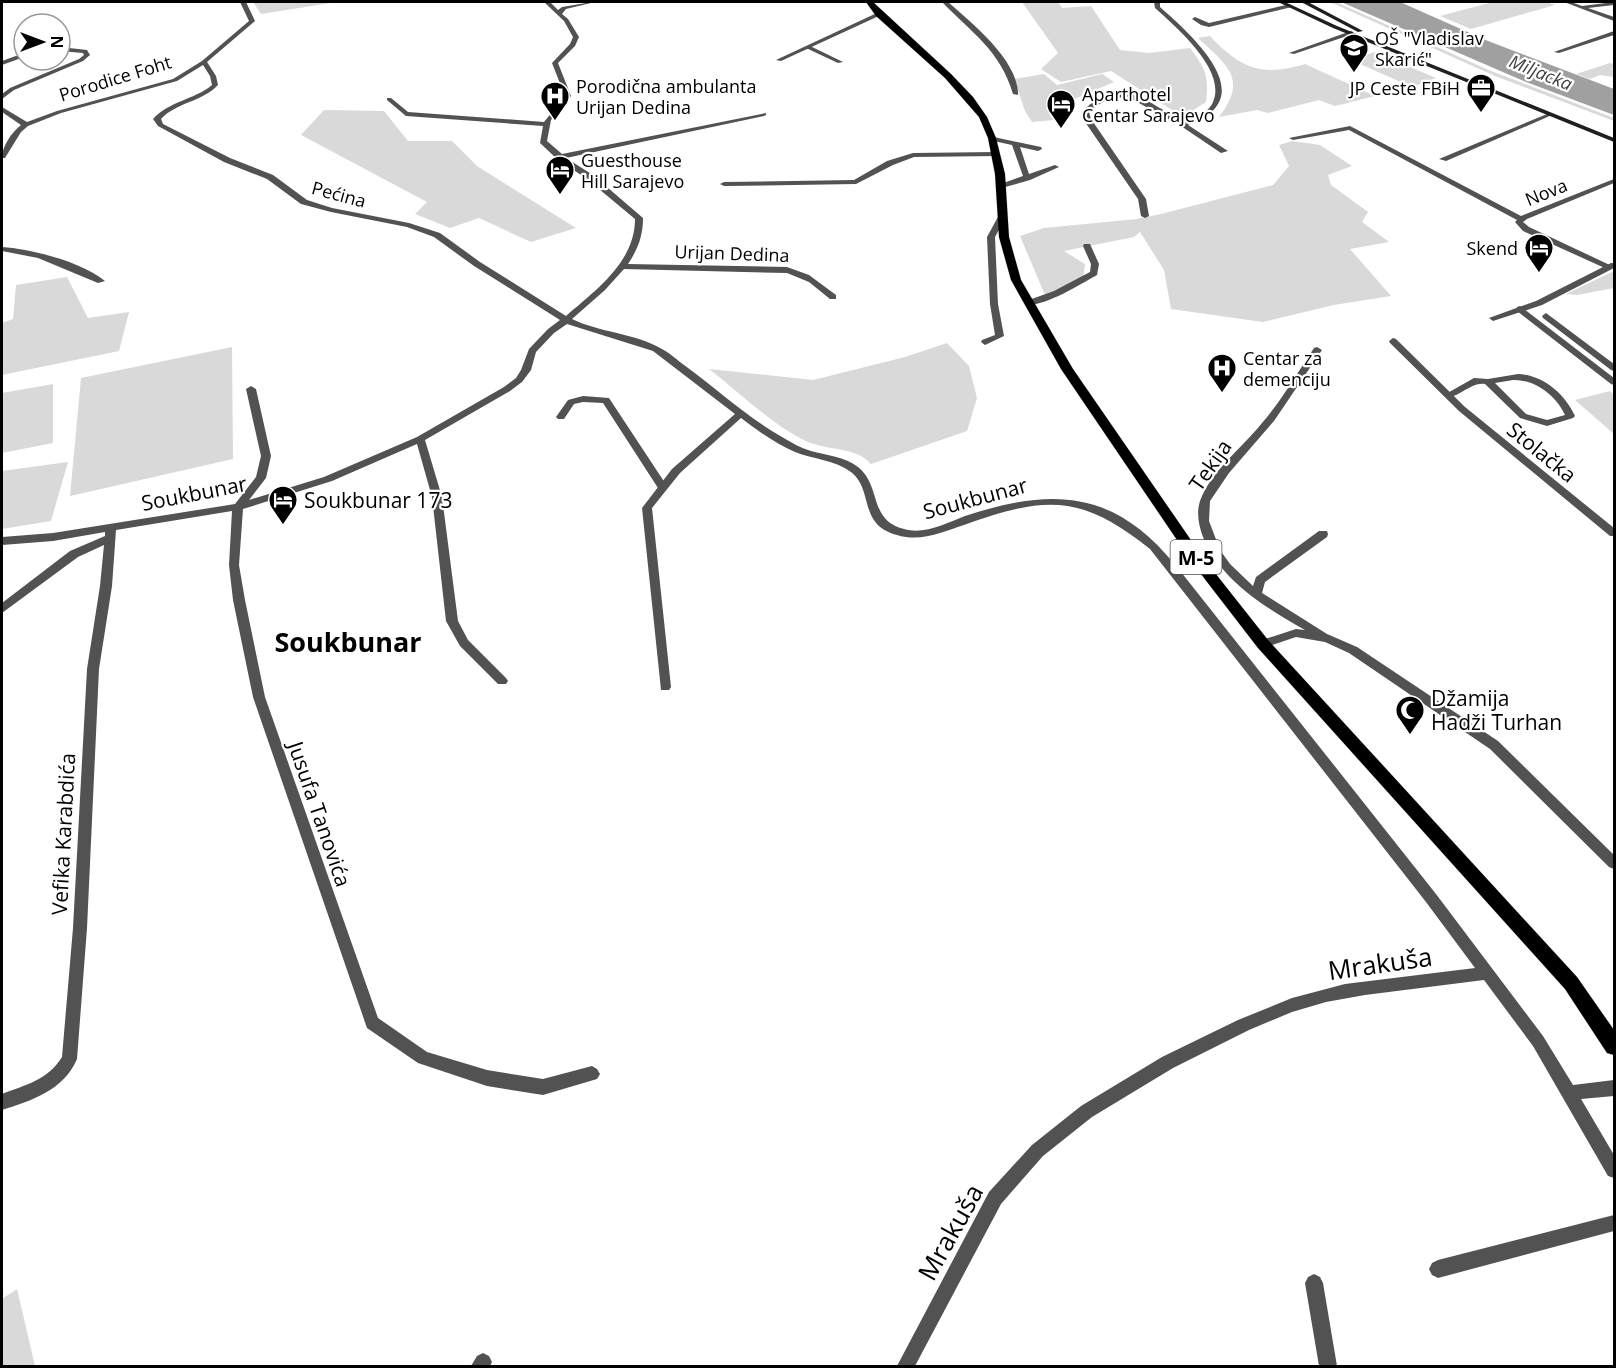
<svg xmlns="http://www.w3.org/2000/svg" width="1616" height="1368" font-family="'Open Sans',sans-serif">
<rect width="100%" height="100%" fill="#fff"/>
<path fill="#d9d9d9" d="M253 2H337L261 14Z
M1022 2H1058L1062 8 1091 6 1120 50 1149 53 1190 48C1206 69 1209 76 1206 102L1183 117 1111 71 1061 82 1041 69 1058 53Z
M1330 2H1336L1491 71 1614 118V121L1495 76Z
M1493 2H1546L1555 5 1471 29 1440 16Z
M1210 36C1241 69 1262 77 1305 64L1375 96 1335 106 1319 100 1268 113 1257 110 1219 117C1248 79 1228 66 1198 38Z
M1375 52 1436 78 1412 87 1351 60Z
M1610 63 1614 64V68L1611 69 1614 71V77L1600 75 1590 79 1576 74Z
M1044 74 1057 85 1102 74 1114 82 1065 103 1062 111 1063 119 1032 122 1025 111 1014 79Z
M324 110 384 111 408 141H452L477 166 576 228 531 242 479 218 450 228 415 214 427 202 301 135Z
M1292 141 1320 145 1352 166 1328 175 1331 185 1368 212 1362 222 1389 242 1350 249 1391 296 1334 305 1263 322 1171 309 1164 270 1140 232 1134 237 1064 251 1085 264 1083 280 1045 295 1020 236 1044 228 1137 219 1161 214 1273 185 1289 166 1279 145Z
M1614 271V288L1577 295 1566 294Z
M67 277 88 318 129 312 119 351 2 375V323L13 319 16 285Z
M947 343 969 366 977 398 967 431 871 464C856 446 826 451 806 441 771 424 740 393 709 369L813 380 905 357Z
M232 347 233 459 70 496 81 378Z
M53 384V443L2 453V393Z
M1610 391 1614 395V434L1575 400Z
M68 462 51 521 2 529V471Z
M17 1289 35 1366H2V1299Z"/>
<path fill="#a0a0a0" d="M1341 2H1400L1488 41 1614 89V115L1526 82Z"/>
<g fill="none" stroke-linecap="round" stroke-linejoin="round">
<g stroke="#dbdbdb" stroke-width="1">
<path id="primary" d="M866 2H873L951 74 973 97 987 117 996 138 1005 174 1009 237 1021 280 1073 369 1204 559 1268 640 1577 977 1614 1030V1055L1607 1053 1565 989 1258 648 1194 565 1061 369 1011 280 999 237 995 174 988 138 979 117 945 78 876 16Z"/>
</g>
<path fill="#525252" fill-rule="evenodd" d="M1290 4 1292 7 1209 27 1201 25 1192 19 1195 17 1209 23Z
M1351 31 1353 32V34L1294 54 1289 53Z
M1614 31V35L1559 53 1554 52Z
M806 46H810L843 62 838 63 806 48Z
M1547 114 1552 115 1446 161 1439 159Z
M1350 126 1521 216 1614 179V183L1527 219 1523 222 1529 227 1614 267 1607 269 1523 231 1515 222 1517 220 1349 130 1293 140 1289 138Z
M989 136 1041 147 1042 149 1038 151 1020 147 1029 174 1055 165 1059 167 1030 180 998 189V185L1023 176 1012 145 989 140Z
M1520 306 1614 378V385L1611 384 1517 311V307Z
M1546 313 1614 364V371L1611 370 1543 318 1542 316Z
M1518 374C1543 375 1565 394 1575 416L1573 418 1547 426 1520 418 1485 384C1470 382 1460 398 1446 397L1444 395 1474 378 1488 379ZM1513 380C1534 379 1556 395 1565 415L1547 420 1526 414 1495 383Z
M583 396 609 398 667 486 666 488H658L603 403 583 402 574 404 564 419H558L556 417 568 400Z"/>
<path fill="#525252" fill-rule="evenodd" d="M240 2H246L255 21 207 62 216 76 218 85C202 102 177 102 161 119L163 124 230 158 273 175 307 200 332 208 409 223 440 233 480 262 566 316C596 290 635 262 635 219L587 179 557 159 540 143 543 126 406 116 387 100V98H391L408 112 544 122 565 96 552 63 570 44 573 37 564 21 544 2H550L558 10 562 7 592 2 591 3 566 9 562 14 568 19 579 37 575 46 558 63 571 96 551 120 547 141 562 154 766 113V115L764 116 566 158 593 175 643 218C643 236 638 249 628 264L787 267 809 275 836 295V299H830L809 282 787 273 624 269 605 290 572 319C601 333 635 333 662 349 670 353 677 360 684 365 717 389 747 417 782 437 792 443 801 448 811 451 826 455 845 457 858 467 882 486 868 520 904 529 924 535 947 523 965 516 1053 487 1115 490 1176 566L1199 558 1203 559 1204 562 1203 565 1181 572 1436 894 1543 1036 1573 1085 1614 1080V1096L1581 1099 1614 1155V1178L1608 1176 1533 1046 1484 980 1365 995 1326 1002 1292 1012 1249 1030 1173 1068 1092 1117 1043 1156 1001 1204 915 1366H897L989 1192 1032 1145 1081 1106 1162 1057 1238 1020 1292 998 1345 984 1475 968 1426 902 1150 549C1080 493 1045 496 964 525 945 531 926 540 906 537 855 529 876 492 851 472 835 460 813 459 795 452 776 444 758 431 741 418L680 473 652 508 671 687 669 690H661L642 508 672 469 735 414 653 351 567 324 554 333 536 352 531 370 522 382 510 391 425 440 442 497 458 621 468 640 506 678 508 681 506 684H498L460 646 446 621 432 497 417 444 332 481 243 509 239 565 245 600 265 697 378 1018 427 1052 487 1070 543 1079 592 1066 597 1069 600 1074 597 1079 543 1095 487 1086 418 1063 367 1028 253 697 233 600 229 565 232 511 116 530 112 586 99 669 87 928 77 1059C64 1090 31 1101 2 1110V1094C25 1085 48 1080 62 1057L73 928 87 669 100 586 104 545 78 557 2 613V603L70 551 105 536V532L53 541 2 545V537L53 533 235 504 256 477 261 456 246 389 251 386 256 389 271 456 266 478 249 500 324 477 417 437 504 387 516 378 521 370 529 349 548 329 560 320 474 266 434 237 407 227 331 212 301 204 267 179 224 162 158 126 153 119C169 101 194 100 212 85L210 76 203 65 177 81 61 113 28 126 21 132 5 158H2C2 146 12 132 21 125L2 112V107L27 122 57 111 173 79 202 61 249 21Z
M942 2H948C972 23 1019 61 1018 95L1013 94C1000 50 972 33 942 2Z
M1154 2H1160V7C1180 25 1237 73 1218 104 1212 115 1199 120 1188 125L1228 151 1221 153 1181 126 1128 97C1113 97 1099 102 1089 112L1091 119 1146 199 1149 216 1145 218 1141 216 1138 199 1083 119 1082 112C1092 100 1112 90 1128 93 1141 95 1171 115 1183 122 1193 118 1209 113 1213 102 1227 70 1176 27 1155 8Z
M1564 2H1571L1582 6 1614 2V5L1588 8 1614 17V21Z
M879 12 881 15 781 61 776 60Z
M60 47 87 50 90 55 83 61 14 90 2 99V94L10 88 79 59 84 55 83 53 60 51Z
M24 53V57L2 65V61Z
M996 152 1000 154 999 156 914 157 893 165 856 184 724 186 720 184 724 182 854 180 887 161 913 153Z
M999 215 1006 217 995 237 998 304 1004 336 985 345 981 342 982 340 995 335 990 304 987 237Z
M1084 244H1090L1099 264 1097 275C1079 285 1046 306 1026 305V301L1054 291 1090 272 1091 264 1083 246Z
M2 247C32 249 82 262 105 281L98 283 38 258 2 251Z
M1611 263H1614V268L1542 305 1493 321 1489 318 1536 301Z
M1393 338 1396 339 1465 407 1614 528V536H1610L1459 411 1390 343 1389 341Z
M1317 347 1322 350 1274 421 1229 473 1210 501 1209 521 1220 550 1230 564 1253 586 1256 577 1319 531H1327L1328 534 1327 537 1265 582 1262 593 1327 634 1357 647 1498 741 1614 855V869L1609 867 1490 749 1349 653 1325 642 1296 637 1263 648 1259 647 1257 644 1259 641 1296 629 1305 630C1264 606 1223 583 1203 537 1199 526 1196 513 1200 501 1211 471 1242 448 1262 423 1282 400 1297 373 1314 348Z
M1614 1215V1231L1438 1278 1432 1275 1429 1269 1432 1263 1438 1260Z
M1314 1274 1320 1277 1323 1283 1337 1366H1319L1305 1283 1308 1277Z
M483 1353 489 1356 492 1362 490 1366H471L477 1356Z"/>
<path fill="#1f1f1f" fill-rule="evenodd" d="M1278 2H1285L1337 26 1614 138V142L1333 28Z
M1301 2H1308L1363 31 1358 32Z"/>
<use href="#primary" fill="#000" fill-rule="evenodd"/>
</g>
<defs>
<g id="school-pin" transform="scale(1.5)"><path d="M0 17L-7.5 6A9.5 9.5 0 1 1 7.5 6Z" fill="#000" stroke="#fff"/><path d="M0-5L7-2L0 1L-7-2ZM-4 1L0 2.5L4 1V4Q0 6-4 4Z" fill="#fff"/></g>
<g id="office-pin" transform="scale(1.5)"><path d="M0 17L-7.5 6A9.5 9.5 0 1 1 7.5 6Z" fill="#000" stroke="#fff"/><path d="M-6-3h4V-5.5h4V-3h4V5H-6ZM-1-4.5V-3h2v-1.5ZM-6 0V1H6V0Z" fill="#fff"/></g>
<g id="hospital-pin" transform="scale(1.5)"><path d="M0 17L-7.5 6A9.5 9.5 0 1 1 7.5 6Z" fill="#000" stroke="#fff"/><path d="M-5-5h3v3.5h4V-5h3V5h-3V1.5h-4V5h-3Z" fill="#fff"/></g>
<g id="hotel-pin" transform="scale(1.5)"><path d="M0 17L-7.5 6A9.5 9.5 0 1 1 7.5 6Z" fill="#000" stroke="#fff"/><path d="M-6-4.5h1.5V1H6V5H4.5V3h-9V5H-6ZM-4 0a1.8 1.8 0 1 1 3.6 0ZM.5 0V-2.5h3Q6-2.5 6 0Z" fill="#fff"/></g>
<g id="mosque-pin" transform="scale(1.5)"><path d="M0 17L-7.5 6A9.5 9.5 0 1 1 7.5 6Z" fill="#000" stroke="#fff"/><path d="M3.5-4.9A6 6 0 1 0 3.5 4.9A5 5 0 1 1 3.5-4.9Z" fill="#fff"/></g>
</defs>
<g fill-rule="evenodd">
<use href="#school-pin" x="1354" y="48"/>
<use href="#office-pin" x="1481" y="88"/>
<use href="#hospital-pin" x="555" y="96"/>
<use href="#hotel-pin" x="1061" y="104"/>
<use href="#hotel-pin" x="560" y="170"/>
<use href="#hotel-pin" x="1539" y="248"/>
<use href="#hospital-pin" x="1222" y="368"/>
<use href="#hotel-pin" x="283" y="500"/>
<use href="#mosque-pin" x="1410" y="710"/>
</g>
<g text-anchor="middle" dominant-baseline="central" stroke-width="4.5" stroke-linejoin="round" paint-order="stroke">
<g font-size="18" fill="#000" stroke="#fff" text-anchor="start">
<text x="1375" y="38">OŠ "Vladislav<tspan x="1375" dy="21">Skarić"</tspan></text>
<text x="576" y="86">Porodična ambulanta<tspan x="576" dy="21">Urijan Dedina</tspan></text>
<text x="1460" y="88" text-anchor="end">JP Ceste FBiH</text>
<text x="1082" y="94">Aparthotel<tspan x="1082" dy="21">Centar Sarajevo</tspan></text>
<text x="581" y="160">Guesthouse<tspan x="581" dy="21">Hill Sarajevo</tspan></text>
<text x="1518" y="248" text-anchor="end">Skend</text>
<text x="1243" y="358">Centar za<tspan x="1243" dy="21">demenciju</tspan></text>
</g>
<g font-size="18" font-style="italic" fill="#414141" stroke="#fff">
<text transform="translate(1541 72) rotate(22)">Miljacka</text>
</g>
<g font-size="18" fill="#000" stroke="#fff">
<text transform="translate(115 78) rotate(-17)">Porodice Foht</text>
<text transform="translate(1546 192) rotate(-22)">Nova</text>
<text transform="translate(339 194) rotate(15)">Pećina</text>
<text transform="translate(732 253) rotate(2)">Urijan Dedina</text>
</g>
<rect fill="#fff" stroke="#4c4c4c" stroke-width="1.5" x="1170.5" y="540" width="51" height="34" rx="4.5"/>
<g font-size="20" font-weight="bold" fill="#000">
<text x="1196" y="557">M-5</text>
</g>
<g font-size="21" fill="#000" stroke="#fff">
<text transform="translate(1542 452) rotate(39)">Stolačka</text>
<text transform="translate(1210 465) rotate(-55)">Tekija</text>
<text transform="translate(194 493) rotate(-11)">Soukbunar</text>
<text transform="translate(975 498) rotate(-15)">Soukbunar</text>
<text transform="translate(320 814) rotate(71)">Jusufa Tanovića</text>
<text transform="translate(63 834) rotate(-87)">Vefika Karabdića</text>
</g>
<g font-size="21" fill="#000" stroke="#fff" text-anchor="start">
<text x="304" y="500">Soukbunar 173</text>
<text x="1431" y="698">Džamija<tspan x="1431" dy="24">Hadži Turhan</tspan></text>
</g>
<g font-size="26" fill="#000" stroke="#fff">
<text transform="translate(1380 963) rotate(-8)">Mrakuša</text>
<text transform="translate(950 1232) rotate(-61)">Mrakuša</text>
</g>
<g font-size="27" font-weight="bold" fill="#000" stroke="#fff">
<text x="348" y="641">Soukbunar</text>
</g>
</g>
<rect width="1616" height="1368" fill="none" stroke="#000000" stroke-width="6"/>
<g transform="translate(42 42) rotate(90)"><circle r="28" fill="#ffffff" stroke="#999999" stroke-width="1.5"/>
<path d="M0-4.5L10 22L0 15L-10 22Z" fill="#000000"/>
<text y="-9" font-size="16" font-weight="bold" text-anchor="middle" fill="#000000">N</text>
</g>
</svg>
